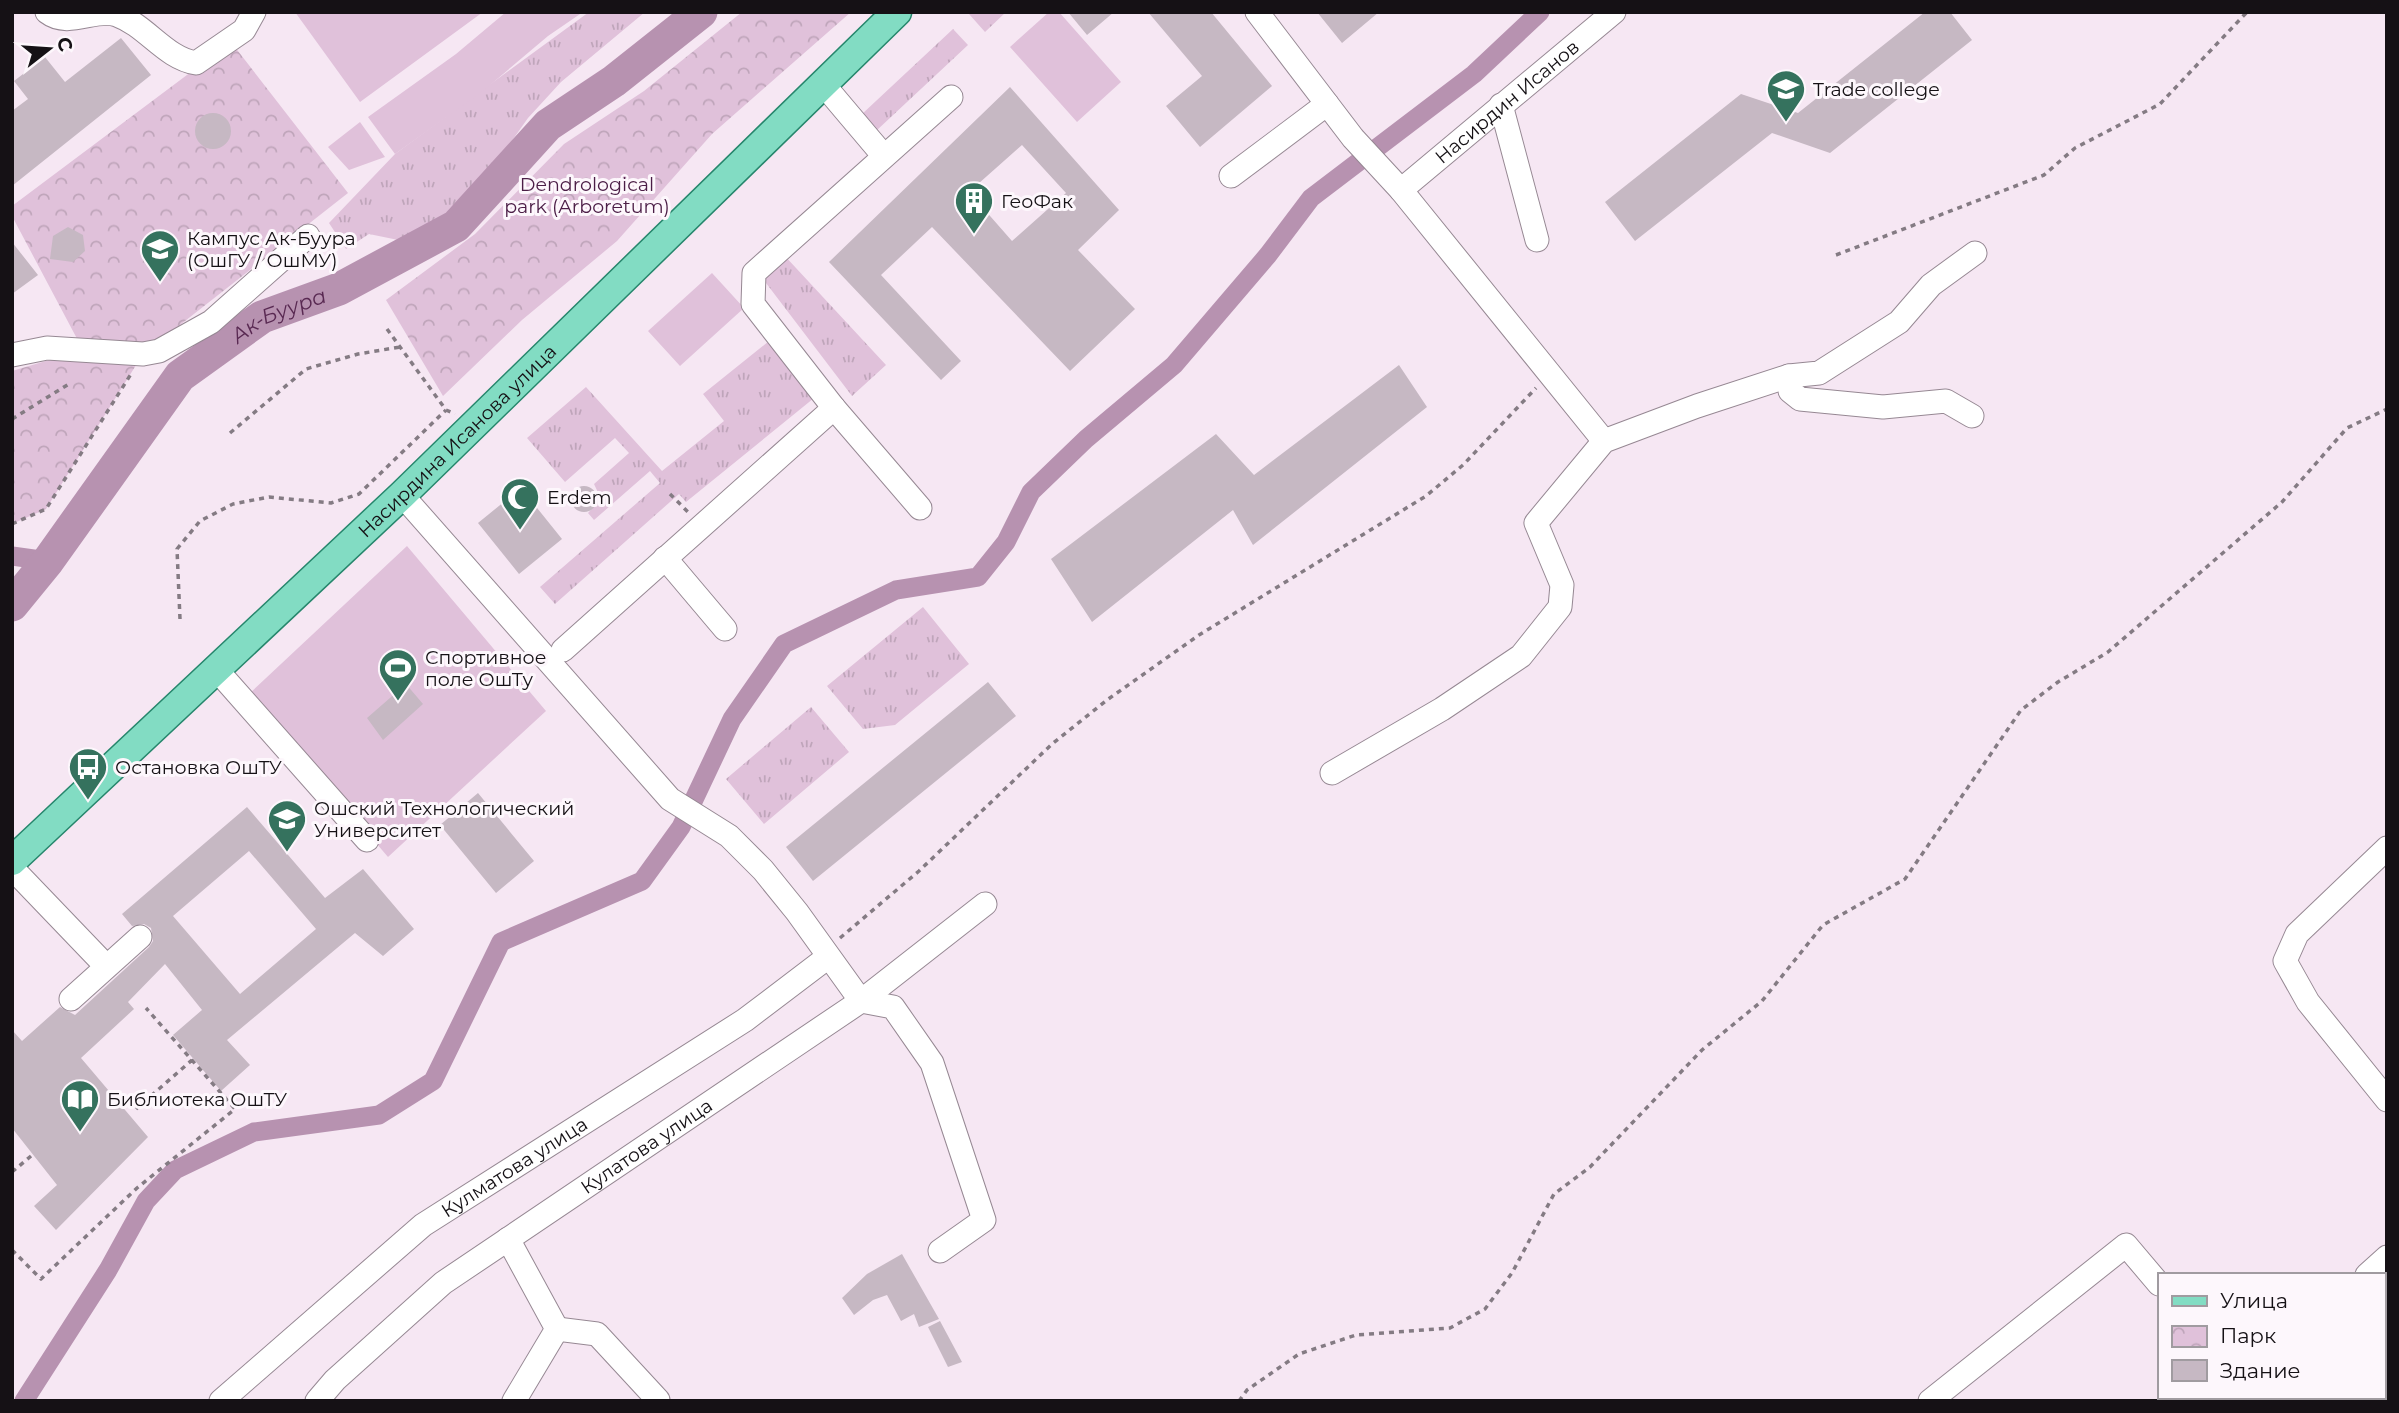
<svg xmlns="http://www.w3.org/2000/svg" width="2399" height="1413" font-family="Montserrat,sans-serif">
<defs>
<pattern id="grass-tufts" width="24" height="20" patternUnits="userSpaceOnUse" patternTransform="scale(1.75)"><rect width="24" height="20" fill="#e0c1da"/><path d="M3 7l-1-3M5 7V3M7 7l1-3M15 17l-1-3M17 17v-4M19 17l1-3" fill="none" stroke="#bfa5ba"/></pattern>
<pattern id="park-crowns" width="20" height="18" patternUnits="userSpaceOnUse" patternTransform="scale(1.75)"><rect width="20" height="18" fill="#e0c1da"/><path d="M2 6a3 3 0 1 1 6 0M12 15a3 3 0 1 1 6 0" fill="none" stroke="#bfa5ba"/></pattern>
</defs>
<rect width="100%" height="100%" fill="#f6e7f3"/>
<path fill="url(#grass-tufts)" d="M589 12H645L561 82 528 118 467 204 408 242 369 234 346 249 329 223 395 154Z
M971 12H1006L985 32 969 14Z
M953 29 968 45 876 131 861 115Z
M783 254 886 365 852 396 760 275Z
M774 337 819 394 686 502 679 494 555 604 540 587 660 483 650 471 594 520 588 513 601 499 594 484 629 453 615 438 565 482 527 438 586 387 662 471 724 421 703 394Z
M923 607 969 664 895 725 863 729 827 686Z
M811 707 849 752 764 824 726 779Z"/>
<path fill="url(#park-crowns)" d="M742 12H851L712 134 617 241 522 320 443 396 386 300 475 234 564 144 644 91Z
M231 42 348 193 143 354 46 509 12 524V371L83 350 12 216V206Z"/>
<path fill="#e0c1da" d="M295 12H483L360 102Z
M506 12H583L548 36 483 91 395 154 368 117 456 54Z
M1049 12H1059L1121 82 1077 122 1010 47Z
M360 122 385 157 349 170 328 147Z
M712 273 744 308 680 366 648 331Z
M407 546 546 711 388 857 249 694Z"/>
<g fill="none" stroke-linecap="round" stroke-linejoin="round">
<path stroke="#b792b0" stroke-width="19" d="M12 556 48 561
M24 1401 108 1270 146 1201 175 1170 254 1132 379 1115 433 1081 501 942 642 881 681 827 732 719 784 644 896 590 978 577 1006 542 1031 492 1086 439 1174 365 1268 255 1311 198 1474 74 1540 12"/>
<path stroke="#b792b0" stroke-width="33" id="s1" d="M12 605 48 561 180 376 262 317 339 289 456 226 548 125 614 81 701 12"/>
</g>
<path fill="#c6b8c3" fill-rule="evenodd" d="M1068 12H1114L1087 35Z
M1148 12H1211L1272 86 1200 147 1166 106 1202 76Z
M1317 12H1379L1342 43Z
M1925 12H1950L1972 40 1830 153 1772 133 1635 241 1605 202 1741 94 1798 113Z
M121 38 151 75 12 186V111L28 99 14 81 45 57 65 82Z
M1010 87 1119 210 1078 250 1135 309 1070 371 932 227 881 275 961 361 941 380 829 262ZM1022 145 1066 193 1012 241 969 192Z
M195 131a18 18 0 1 1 36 0a18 18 0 1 1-36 0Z
M68 227 83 235 85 251 73 262 50 259 53 236Z
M12 242 38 275 12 294Z
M1399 365 1427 407 1253 545 1233 510 1092 622 1051 559 1216 434 1254 475Z
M571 499a13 13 0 1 1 26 0a13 13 0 1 1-26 0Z
M521 488 562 539 519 574 478 523Z
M988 682 1016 716 813 881 786 847Z
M406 684 423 704 383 740 367 718Z
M478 793 534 861 496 893 440 825Z
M247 807 325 898 363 869 414 929 383 956 355 933 227 1040 250 1065 221 1091 173 1035 202 1010 165 964 128 1002 134 1009 81 1058 148 1137 56 1230 34 1206 57 1185 12 1128V1030L22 1041 60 1007 75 1015 149 947 153 941 151 928 144 924 132 926 122 914ZM249 851 316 929 240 994 173 916Z
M902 1254 939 1319 919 1327 914 1314 901 1321 887 1295 873 1300 854 1315 842 1298 867 1274Z
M940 1321 962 1362 948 1367 928 1327Z"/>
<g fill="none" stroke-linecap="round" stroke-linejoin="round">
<g stroke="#968893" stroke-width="25">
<g id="minor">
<path d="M47 12C69 29 96 7 117 15 147 26 165 58 196 63L244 30 254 12"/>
<path d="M1257 12 1353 138 1401 190 1604 441"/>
<path d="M823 84 883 155"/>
<path d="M1501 105 1537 240"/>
<path d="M1231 176 1327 104"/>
<path id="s2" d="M1401 190 1614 12"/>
<path d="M12 355 47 348 143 354 159 351 211 322 308 236"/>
<path d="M1789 376 1790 391 1800 399 1883 407 1946 401 1972 416"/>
<path d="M402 495 670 799 729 836 763 870 797 912 861 1001 893 1007 932 1063 984 1220 940 1251"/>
<path d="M920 508 834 408 753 304 754 273 951 97"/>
<path d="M665 558 725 629"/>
<path d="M563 650 834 408"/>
<path d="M215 668 367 840"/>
<path d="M1332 773 1442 709 1521 656 1560 607 1562 585 1536 523 1604 441 1697 406 1789 376 1819 373 1899 322 1931 285 1975 253"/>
<path d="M2387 848 2297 934 2285 961 2308 1002 2387 1100"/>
<path d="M12 868 106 966"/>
<path d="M71 999 140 937"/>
<path d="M508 1239 557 1329 514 1401"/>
<path d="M2367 1275 2387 1257"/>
<path d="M557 1329 597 1334 658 1400"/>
<path id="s3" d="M221 1401 423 1225 745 1020 828 957"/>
<path id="s4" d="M317 1401 335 1380 443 1283 861 1001 985 904"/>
<path d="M1930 1401 2126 1245 2159 1284"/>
<path d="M2228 1401 2231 1397"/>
</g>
</g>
<g stroke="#26866c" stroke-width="31">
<g id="major">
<path id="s5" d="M12 861 402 495 897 12"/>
</g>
</g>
<path stroke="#847b83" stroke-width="3.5" stroke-dasharray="5 5" stroke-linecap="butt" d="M1836 255 2044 175 2075 148 2160 104 2247 12
M387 329 446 410 455 414
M12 419 69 384
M230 433 306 369 358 354 400 347
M670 494 688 512
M12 524 46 509 131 374
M180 619 177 549 200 521 233 504 269 497 331 503 359 494 446 410
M840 938 919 871 1052 744 1107 700 1199 635 1426 496 1463 465 1536 388
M136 1109 192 1060
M12 1172 31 1156
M12 1250 41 1279 137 1188 235 1109 146 1008
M1239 1401 1247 1390 1299 1354 1356 1335 1450 1328 1485 1309 1512 1273 1554 1194 1590 1167 1702 1050 1762 1001 1823 925 1905 879 2021 710 2058 682 2108 652 2282 502 2347 428 2387 409"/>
<use href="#minor" stroke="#fff" stroke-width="23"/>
<use href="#major" stroke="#82dcc3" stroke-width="28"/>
</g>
<defs>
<g id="university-pin" transform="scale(2.0125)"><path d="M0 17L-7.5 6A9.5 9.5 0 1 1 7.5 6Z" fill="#35725e" stroke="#fdf7fc"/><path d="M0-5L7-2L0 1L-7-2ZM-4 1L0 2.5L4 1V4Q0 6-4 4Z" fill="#fff"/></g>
<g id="building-pin" transform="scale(2.0125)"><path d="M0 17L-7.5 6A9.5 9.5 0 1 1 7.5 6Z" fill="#35725e" stroke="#fdf7fc"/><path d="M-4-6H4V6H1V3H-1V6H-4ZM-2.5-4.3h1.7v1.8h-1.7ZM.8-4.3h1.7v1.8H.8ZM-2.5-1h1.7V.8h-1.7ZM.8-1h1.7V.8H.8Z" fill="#fff"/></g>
<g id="mosque-pin" transform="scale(2.0125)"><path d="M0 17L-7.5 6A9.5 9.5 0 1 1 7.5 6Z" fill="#35725e" stroke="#fdf7fc"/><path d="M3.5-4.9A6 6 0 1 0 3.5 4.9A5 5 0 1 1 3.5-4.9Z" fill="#fff"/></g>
<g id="stadium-pin" transform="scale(2.0125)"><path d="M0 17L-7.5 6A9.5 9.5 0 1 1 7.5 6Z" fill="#35725e" stroke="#fdf7fc"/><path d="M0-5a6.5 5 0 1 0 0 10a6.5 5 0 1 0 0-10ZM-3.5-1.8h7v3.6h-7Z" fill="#fff"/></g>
<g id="bus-pin" transform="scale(2.0125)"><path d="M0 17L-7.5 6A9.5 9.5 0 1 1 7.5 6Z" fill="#35725e" stroke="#fdf7fc"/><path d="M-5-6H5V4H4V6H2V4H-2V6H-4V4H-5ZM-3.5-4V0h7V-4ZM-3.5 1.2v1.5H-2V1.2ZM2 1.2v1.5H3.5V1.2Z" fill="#fff"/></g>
<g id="library-pin" transform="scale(2.0125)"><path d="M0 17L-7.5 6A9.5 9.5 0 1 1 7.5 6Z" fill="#35725e" stroke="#fdf7fc"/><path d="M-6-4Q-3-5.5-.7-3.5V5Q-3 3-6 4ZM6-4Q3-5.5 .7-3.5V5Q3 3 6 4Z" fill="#fff"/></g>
</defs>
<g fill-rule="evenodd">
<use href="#university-pin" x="1786" y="89"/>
<use href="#building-pin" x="974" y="201"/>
<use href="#university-pin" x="160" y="249"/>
<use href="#mosque-pin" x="520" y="497"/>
<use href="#stadium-pin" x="398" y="668"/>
<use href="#bus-pin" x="88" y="767"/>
<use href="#university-pin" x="287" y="819"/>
<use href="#library-pin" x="80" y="1099"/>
</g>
<g text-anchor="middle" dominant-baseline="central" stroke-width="6" stroke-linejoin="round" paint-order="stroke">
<g font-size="19" fill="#151115" stroke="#fdf7fc" text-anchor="start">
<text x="1813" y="89">Trade college</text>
<text x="1001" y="201">ГеоФак</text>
<text x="187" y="238">Кампус Ак-Буура<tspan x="187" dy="22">(ОшГУ / ОшМУ)</tspan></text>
<text x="547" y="497">Erdem</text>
<text x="425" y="657">Спортивное<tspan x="425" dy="22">поле ОшТу</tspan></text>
<text x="115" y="767">Остановка ОшТУ</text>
<text x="314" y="808">Ошский Технологический<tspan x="314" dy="22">Университет</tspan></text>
<text x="107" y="1099">Библиотека ОшТУ</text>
</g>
<g font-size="19" fill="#151115" stroke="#fdf7fc">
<text stroke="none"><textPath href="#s2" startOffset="138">Насирдин Исанов</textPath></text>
<text stroke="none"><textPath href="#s5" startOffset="612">Насирдина Исанова улица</textPath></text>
<text stroke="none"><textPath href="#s4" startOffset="418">Кулатова улица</textPath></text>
<text stroke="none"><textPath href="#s3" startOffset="376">Кулматова улица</textPath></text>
</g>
<g font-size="19" fill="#4b1d46" stroke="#fdf7fc">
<text x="587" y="184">Dendrological<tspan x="587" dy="22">park (Arboretum)</tspan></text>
</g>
<g font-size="21" font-style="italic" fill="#592952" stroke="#fdf7fc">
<text stroke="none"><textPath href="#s1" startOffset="401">Ак-Буура</textPath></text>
</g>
</g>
<rect width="2399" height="1413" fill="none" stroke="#151115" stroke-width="28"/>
<rect x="2158" y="1273" width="228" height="126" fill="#fdf7fc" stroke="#a09ba0" stroke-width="2"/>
<rect x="2172" y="1296" width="35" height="10" fill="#82dcc3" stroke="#a09ba0" stroke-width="2"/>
<text x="2220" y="1308" font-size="21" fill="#151115">Улица</text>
<rect x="2172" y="1326" width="35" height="21" fill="url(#park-crowns)" stroke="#a09ba0" stroke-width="2"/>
<text x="2220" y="1343" font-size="21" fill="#151115">Парк</text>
<rect x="2172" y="1360" width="35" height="21" fill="#c6b8c3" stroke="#a09ba0" stroke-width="2"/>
<text x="2220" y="1378" font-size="21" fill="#151115">Здание</text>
<g transform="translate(49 49) rotate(73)" stroke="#fdf7fc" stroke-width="5" paint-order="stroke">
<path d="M0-5L12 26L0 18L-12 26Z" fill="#151115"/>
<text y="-10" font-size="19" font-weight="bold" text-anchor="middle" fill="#151115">С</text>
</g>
</svg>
